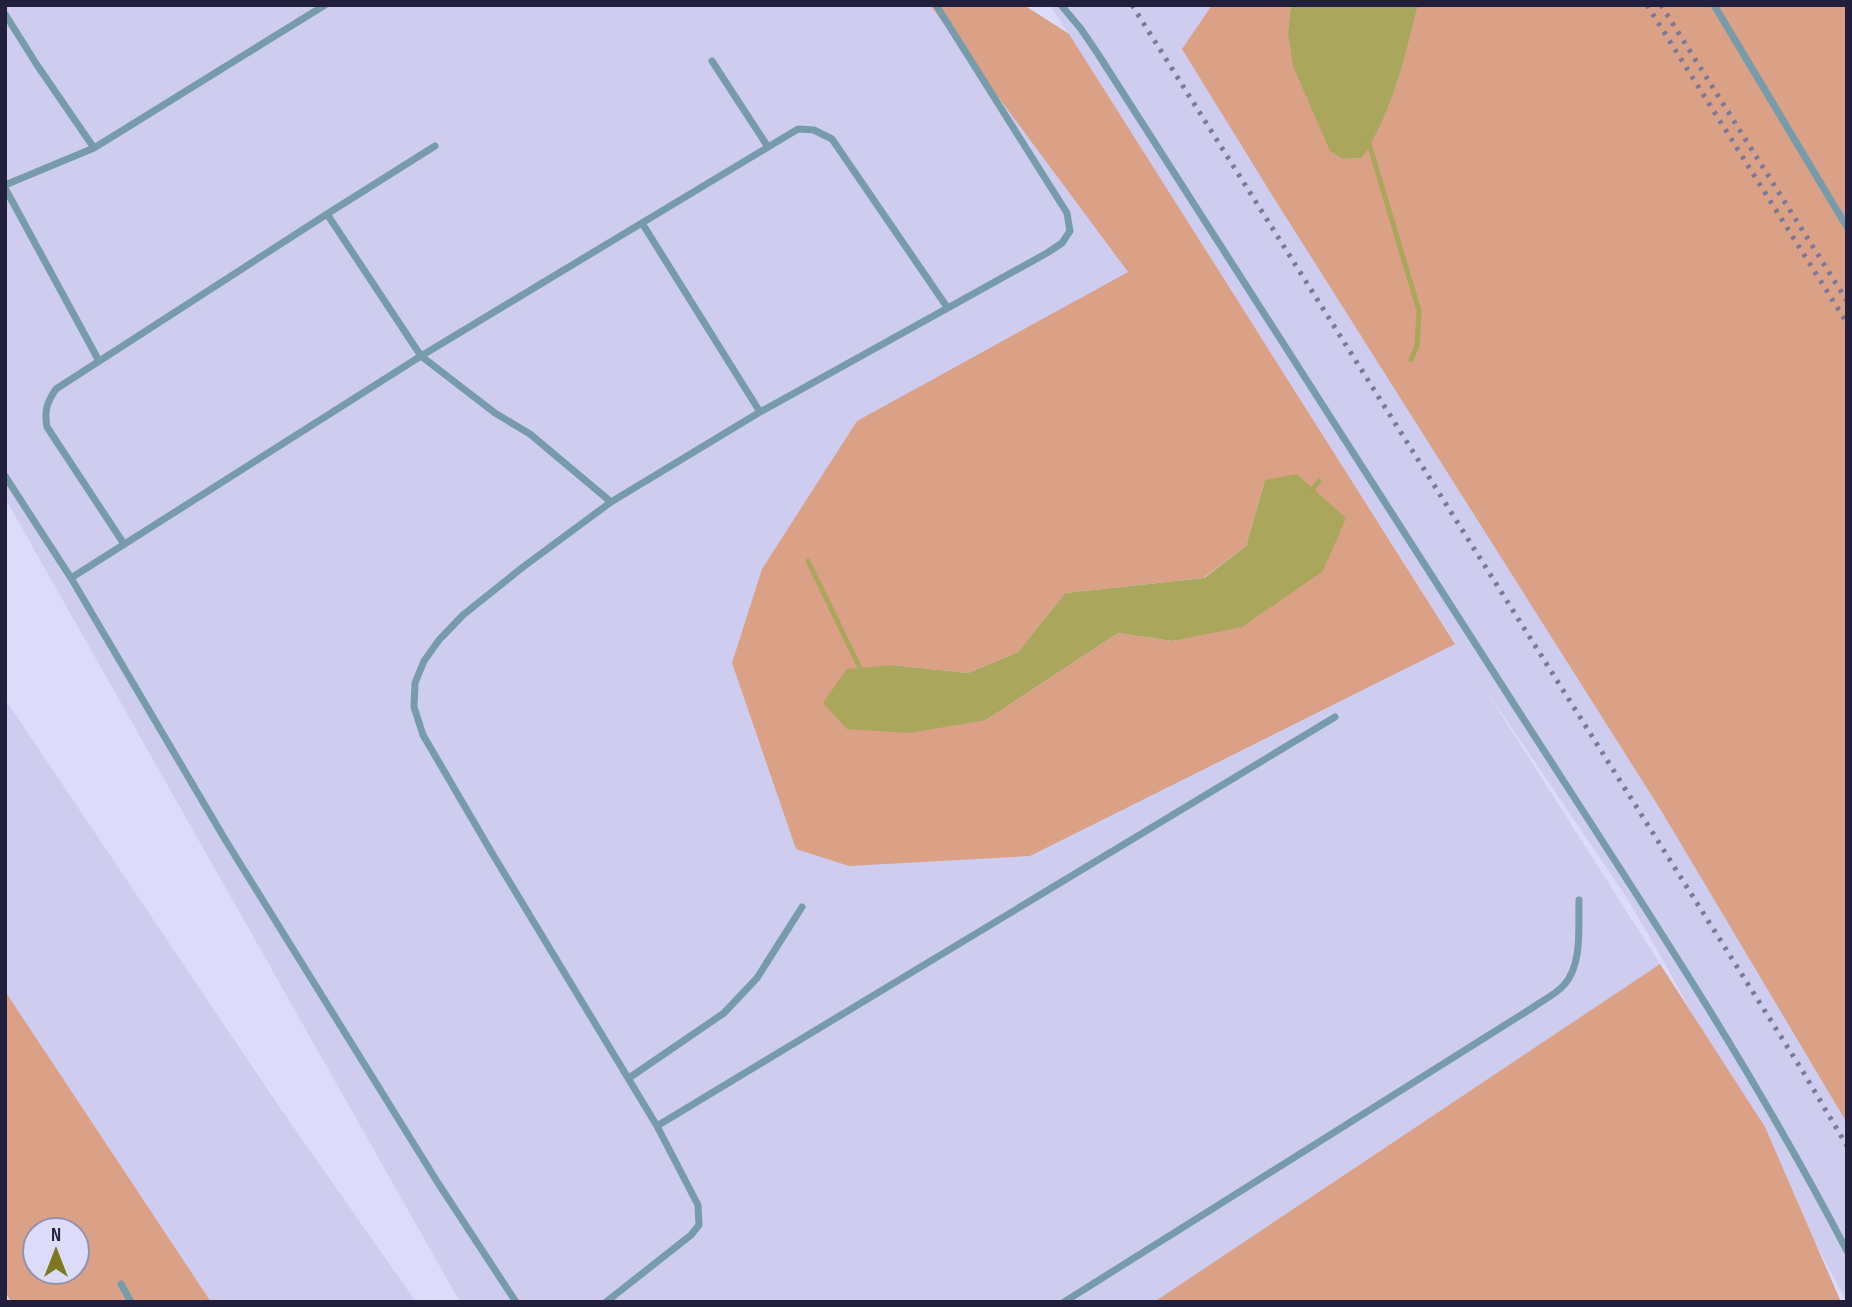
<svg xmlns="http://www.w3.org/2000/svg" width="1852" height="1307" font-family="'Sofia Sans Condensed',sans-serif">
<rect width="100%" height="100%" fill="#dcdbfa"/>
<path fill="#cecdef" d="M5 5H930L1129 272 858 421 795 849 1455 643 1050 5H1677L1847 276V1302L1662 958 1625 895 1478 678 1660 964 1154 1302H460L5 498Z
M5 699 278 1105 416 1302H211L5 991Z"/>
<path fill="#daa186" fill-rule="evenodd" d="M930 5H1024L1069 34 1455 644 1030 856 849 866 796 849 732 663 762 569 857 421 1128 272ZM1265 480 1242 626 1173 641 1118 633 986 720 892 665 968 673 1018 652 1065 593 1203 578 1246 546Z
M1212 5H1291L1288 32 1343 159 1362 158C1392 113 1404 61 1417 9L1420 5H1847V1123L1662 812 1272 195 1182 49Z
M1660 964 1765 1127 1841 1302H1154Z
M5 991 211 1302H11L5 1291ZM35 1230H77V1272H35Z"/>
<path fill="#aaa65b" d="M1291 5H1420L1417 9C1404 61 1392 113 1362 158L1343 159 1330 151 1293 66 1288 32Z
M1297 474 1346 518 1323 571 1242 627 1173 641 1118 633 986 720 909 733 847 729 823 703 847 669 892 665 968 673 1018 652 1065 593 1204 578 1246 546 1265 480Z"/>
<g fill="none" stroke-linecap="round" stroke-linejoin="round">
<path stroke="#aaa65b" stroke-width="5" d="M1368 140 1419 311 1417 345 1411 360
M1310 492 1319 481
M808 561 862 672"/>
<path stroke="#769bab" stroke-width="7" d="M1061 5 1081 29 1098 54C1237 274 1378 493 1519 712 1633 889 1750 1064 1847 1251
M1714 5 1847 227
M5 14 37 65 94 148 325 5
M712 61 768 147
M5 185 94 148
M5 188 99 361
M327 214 435 146
M642 223 760 412
M5 476 71 578 226 841 438 1183 516 1302
M124 544 47 427C44 411 47 402 56 389L327 214 421 356 495 413 530 434 611 502
M71 578 421 356 798 129 814 130 832 139 947 307
M629 1078 724 1013 757 978 802 907
M657 1126 1335 717
M121 1284 131 1302
M606 1302 691 1235 699 1225 698 1205 657 1126 492 853 423 735 414 707 415 683 424 661 439 640 463 615 523 567 611 502 760 412 1047 253 1062 243 1070 231 1067 213 936 5
M1064 1302 1532 1008C1542 1001 1556 994 1564 985 1583 964 1578 927 1579 900"/>
<path stroke="#7b7997" stroke-width="5" stroke-dasharray="3.5 7" stroke-linecap="butt" d="M1132 5 1802 1070 1847 1146
M1647 5 1847 323
M1661 5 1847 301"/>
</g>
<rect width="1852" height="1307" fill="none" stroke="#221f3c" stroke-width="14"/>
<g transform="translate(56 1251)"><circle r="33" fill="#dcdbfa" stroke="#9290ae" stroke-width="2"/>
<path d="M0-5L12 26L0 18L-12 26Z" fill="#7e791e"/>
<text y="-10" font-size="19" font-weight="bold" text-anchor="middle" fill="#221f3c">N</text>
</g>
</svg>
